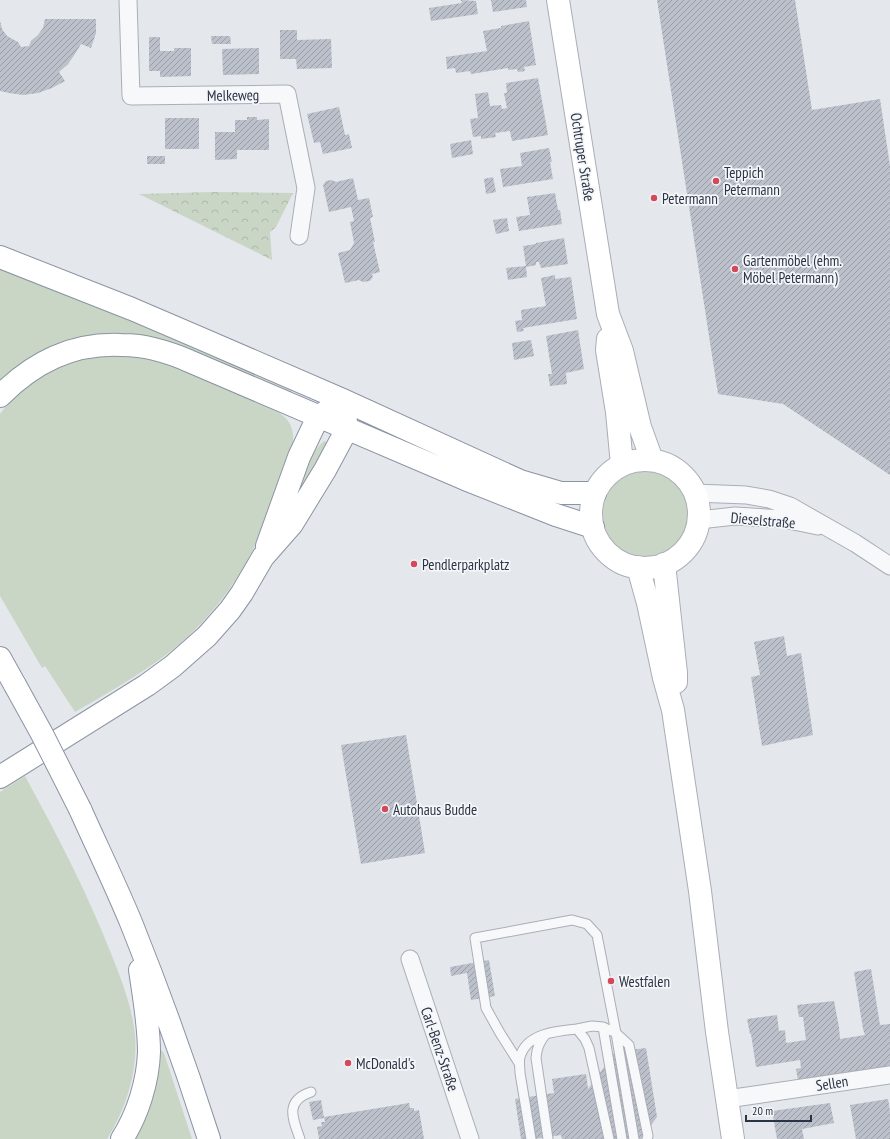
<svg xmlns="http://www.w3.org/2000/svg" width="890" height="1139" font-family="'PT Sans Narrow',sans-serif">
<defs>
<pattern id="park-crowns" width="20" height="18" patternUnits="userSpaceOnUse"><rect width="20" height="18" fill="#c9d6c5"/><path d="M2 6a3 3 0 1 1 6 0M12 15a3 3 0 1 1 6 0" fill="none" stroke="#adb8ab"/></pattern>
<pattern id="building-hatch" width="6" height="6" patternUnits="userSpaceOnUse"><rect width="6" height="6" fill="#bbc0ca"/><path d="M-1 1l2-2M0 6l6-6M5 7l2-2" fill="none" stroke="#989da6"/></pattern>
</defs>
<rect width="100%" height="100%" fill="#e4e7ec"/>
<path fill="#c9d6c5" d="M0 266 93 302 145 327 193 346 293 389 291 394 180 345C130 331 79 327 34 356 21 363 11 373 0 383Z
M98 356C112 356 126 355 140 358 178 365 212 382 246 397 260 404 278 408 288 421 294 429 294 441 292 450 282 477 273 504 262 530 242 578 209 622 167 654 138 676 106 694 75 712L45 666 42 668 0 596V414C24 382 59 364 98 356Z
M324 441 327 442 328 445 299 492H297C304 475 309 454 324 441Z
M603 514a43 43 0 1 1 86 0a43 43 0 1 1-86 0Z
M25 776C56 833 86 890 110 951 121 978 132 1006 135 1035 138 1071 126 1109 107 1139H0V792Z
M161 1050 164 1053 192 1139H132L159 1052Z"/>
<path fill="url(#park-crowns)" d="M212 192 293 193 276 227 270 232 272 260 139 194Z"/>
<path fill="url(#building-hatch)" d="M461 0 476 1 478 14 431 21 429 8 462 3Z
M491 0H526L527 7 493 12Z
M657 0H795L812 110 880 99 890 166V475L783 404 718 394Z
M45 19H96V33L91 48 81 44 75 54 68 64 59 72 65 81 52 88 38 93 23 95 9 93 0 91V21L2 29 7 36 18 42 21 47 29 46 31 41 38 35 43 28Z
M529 21 536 65 524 67 525 71 518 72 517 69 508 70V68L471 74 470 71 456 73 455 68 447 69 446 57 487 51 483 31 501 28V26Z
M280 30H297V40L331 39 332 68 297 69 296 59H280Z
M211 36H230L231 44H212Z
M149 37H160V51H174V48H191V76L160 77V71H149Z
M259 48V74L223 75 222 49Z
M538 78 548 135 512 141 510 131 495 133 496 137 481 139V136L473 137 470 119 478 118 475 94 488 92 490 106 501 105 502 109 507 108 504 93H507L506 83Z
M339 107 345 135 349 134 352 148 323 154 320 142 314 143 307 114Z
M247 117H257V120L269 119V150H237V159L215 160V132H235V120H247Z
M165 118H199V149H165Z
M471 140 473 154 452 158 450 144Z
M549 148 552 162H550L553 179 503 187 500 169 522 166 520 153Z
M147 156H165V164H147Z
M493 177 496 192 486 194 484 179Z
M353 178 358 200 369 198 373 217 370 218 375 242H373L380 272 372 274 373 277 370 281 363 282 359 280 345 283 338 253 350 250 354 243 350 222 354 221 351 207 329 212 323 185 326 181 332 180 336 182Z
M555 193 558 210H560L562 224 519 231 516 217 530 215 527 197Z
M507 218 509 231 496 234 493 220Z
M564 238 568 264 541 268 539 262H536V265L526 267 527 277 508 280 506 268 526 266 523 246 536 244V243Z
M555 275V279L571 277 577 319 523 328 524 331 517 332 515 321 522 320 521 310 546 306 541 278Z
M578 330 584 369 566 373 567 384 550 386 548 374H552L546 336Z
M531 340 534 356 514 360 512 343Z
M784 636 787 656 801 653 813 735 762 746 751 677 760 675 754 642Z
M406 735 425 853 361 864 341 745Z
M489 960 495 996 471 1000 467 973 451 976 450 967Z
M871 969 880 1025 890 1024V1067L803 1080V1079L798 1080 796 1069 801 1068 800 1060 756 1067 751 1034H750L747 1019 777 1015 779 1031 785 1030 786 1043 806 1040 803 1017H799L797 1005 834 1001 839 1027 840 1039 865 1035 863 1029 854 972Z
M646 1048 657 1117 641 1139H562L561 1135 535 1139H521L515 1099 554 1093 552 1079 586 1074 588 1089 615 1052Z
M888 1099 890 1111V1139H856L850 1105Z
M321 1100 324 1118 313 1120 309 1102Z
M409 1103 410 1108H414V1111L419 1110 424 1139H319L317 1127 322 1126 321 1122H325L324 1117Z
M830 1103 834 1123 802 1129 804 1139H777L772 1111Z"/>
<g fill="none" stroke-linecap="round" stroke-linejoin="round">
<g stroke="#a9aeb7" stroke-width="11">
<path id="service" d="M603 1027 622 1139
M577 1029 592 1026 603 1027 616 1033 629 1045 648 1136 647 1139
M546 1034C539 1042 537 1048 536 1058L548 1139
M519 1063 500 1033 486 1008 475 938 572 920 587 924 597 935 616 1033 634 1139
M300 1139C293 1119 284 1101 311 1092
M531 1139 520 1073C520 1066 518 1060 521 1054 529 1033 558 1031 577 1029L585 1039 589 1048 609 1139"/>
</g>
<g stroke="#a9aeb7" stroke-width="19">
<path id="minor" d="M128 0 131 96 287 94 306 188 299 236
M695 493 746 495 769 499 790 506 855 543 890 566
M699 520 735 516 784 519 818 526
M410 959 470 1139
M727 1099 890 1075"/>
</g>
<g stroke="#a9aeb7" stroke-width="24">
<path id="secondary" d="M558 0 608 314 622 351 640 427 652 460
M608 339 607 350 617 412 622 465
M591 514a54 54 0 1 1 108 0a54 54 0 1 1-108 0Z
M664 564 676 673V682
M638 567 648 603 664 678 673 710 700 891 717 1032 733 1139"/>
</g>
<g stroke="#8b94a3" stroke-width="24">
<path id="trunk" d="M0 257 132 309 202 339 343 400 520 481 561 493H595
M0 396C34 362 72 343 121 345 132 345 143 346 154 349 166 352 178 356 189 361L465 479 556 515 593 527
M267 546 299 457 318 417 330 409
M0 658 15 685
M0 777 147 685 173 666 207 636 230 610 242 593 263 557 292 524 325 470 347 429 345 415
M80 809C97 847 116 886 132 925 160 995 186 1067 209 1139
M122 1139C138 1114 148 1081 149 1052 149 1025 144 997 140 970"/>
</g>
<use href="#service" stroke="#f7f8fa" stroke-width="9"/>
<use href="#minor" stroke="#f7f8fa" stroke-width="17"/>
<use href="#secondary" stroke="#fff" stroke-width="22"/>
<use href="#trunk" stroke="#fff" stroke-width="22"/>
<g stroke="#8b94a3" stroke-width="24" stroke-linecap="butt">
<path id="trunk-bridge" d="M15 685 42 734 80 809"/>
</g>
<use href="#trunk-bridge" stroke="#fff" stroke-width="22"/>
</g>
<g fill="#d1495b" stroke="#f4f6f9" stroke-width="1.5">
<circle cx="716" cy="181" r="4"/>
<circle cx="654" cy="198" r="4"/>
<circle cx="735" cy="269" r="4"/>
<circle cx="414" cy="564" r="4"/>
<circle cx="385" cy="809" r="4"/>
<circle cx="611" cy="981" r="4"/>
<circle cx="348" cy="1063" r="4"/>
</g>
<g text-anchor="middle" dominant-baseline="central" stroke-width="3.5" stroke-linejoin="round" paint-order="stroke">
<g font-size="15" fill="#2b3445" stroke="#f4f6f9">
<text transform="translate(233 95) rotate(-1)">Melkeweg</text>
<text transform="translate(583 157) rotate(81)">Ochtruper Straße</text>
<text transform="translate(763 520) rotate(5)">Dieselstraße</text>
<text transform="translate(440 1049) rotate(71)">Carl-Benz-Straße</text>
<text transform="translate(832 1083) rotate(-9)">Sellen</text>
</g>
<g font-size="15" fill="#2b3445" stroke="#f4f6f9" text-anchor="start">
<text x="724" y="172">Teppich<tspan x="724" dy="17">Petermann</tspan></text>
<text x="662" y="198">Petermann</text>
<text x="743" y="260">Gartenmöbel (ehm.<tspan x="743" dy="17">Möbel Petermann)</tspan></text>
<text x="422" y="564">Pendlerparkplatz</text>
<text x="393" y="809">Autohaus Budde</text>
<text x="619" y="981">Westfalen</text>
<text x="356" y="1063">McDonald's</text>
</g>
</g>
<path d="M746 1115v6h65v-6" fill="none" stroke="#2b3445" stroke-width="2"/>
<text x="752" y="1115" font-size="12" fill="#2b3445" stroke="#f4f6f9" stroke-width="3" paint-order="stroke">20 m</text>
</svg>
